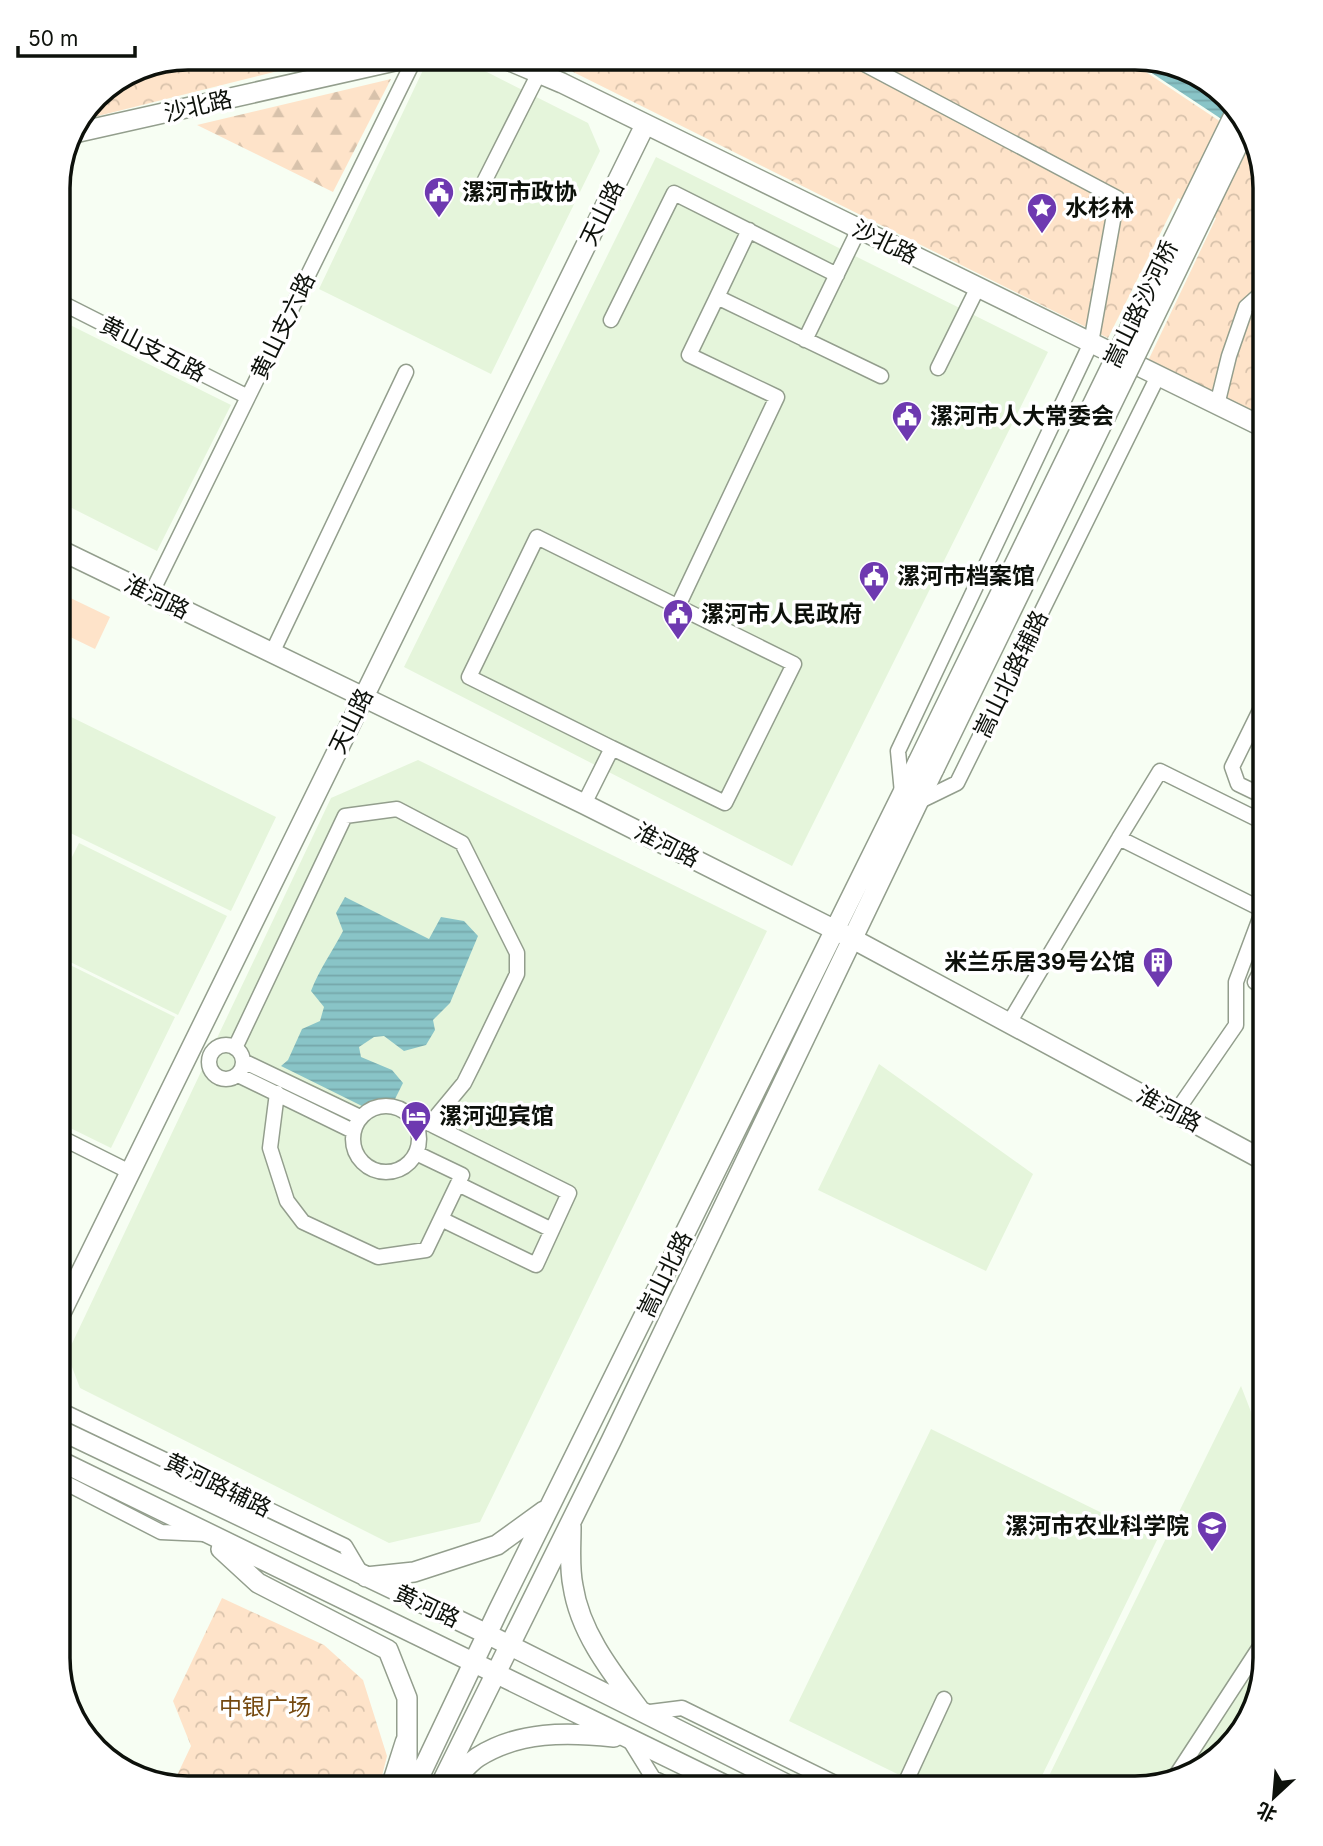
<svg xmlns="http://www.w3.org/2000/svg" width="1323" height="1846" font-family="Inter,'Noto Sans SC',sans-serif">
<defs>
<pattern id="forest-firs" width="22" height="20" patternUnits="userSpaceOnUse" patternTransform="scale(1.75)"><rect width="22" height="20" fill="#fee3c9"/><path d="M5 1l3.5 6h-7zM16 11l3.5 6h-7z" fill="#d8c2ab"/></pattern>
<pattern id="park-crowns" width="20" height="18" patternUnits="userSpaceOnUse" patternTransform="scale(1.75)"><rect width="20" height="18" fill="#fee3c9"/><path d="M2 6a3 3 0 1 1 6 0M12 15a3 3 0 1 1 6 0" fill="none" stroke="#d8c2ab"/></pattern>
<pattern id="water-rules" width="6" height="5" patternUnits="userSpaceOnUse" patternTransform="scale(1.75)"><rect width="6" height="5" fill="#89c4c7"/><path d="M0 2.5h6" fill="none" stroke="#75a7aa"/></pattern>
</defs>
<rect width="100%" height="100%" fill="#f7fef3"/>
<path fill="#e5f5db" d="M424 68H479L588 123 600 151 491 374 319 289Z
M656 157 1048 352 792 866 404 667Z
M58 319 231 405 157 551 58 501Z
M67 715 276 817 231 911 58 827V735Z
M418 760 767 931 480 1522 389 1543 80 1388 67 1354 331 798Z
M79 843 227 916 178 1015 58 956V885Z
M58 959 175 1017 111 1148 58 1122Z
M879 1064 1033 1174 986 1271 818 1190Z
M1241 1386 1265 1448V1658L1248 1723 1200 1771 1135 1788H1043Z
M931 1429 1157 1540 1036 1788H926L789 1721Z"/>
<path fill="#fee3c9" d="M58 592 110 617 95 649 58 631Z"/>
<path fill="url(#forest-firs)" d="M391 79 333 192 197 125Z"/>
<path fill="url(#park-crowns)" d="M188 58H330L78 121 102 90Z
M545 58H1125L1230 128 1252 137 1265 188V419L1147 363 1216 218 1178 198 1108 338Z
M222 1598 324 1645 363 1680 387 1756 379 1788 172 1786 191 1746 173 1701Z"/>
<path fill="url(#water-rules)" d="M1129 58H1143L1200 75 1248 123 1232 126Z
M345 897 429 939 441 917 464 921 478 936 450 1003 433 1020 435 1030 426 1045 404 1051 384 1036 374 1037 359 1047 361 1057 392 1070 403 1083 393 1103 376 1101 362 1106 281 1066 288 1060 302 1029 320 1021 324 1007 311 991C319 970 332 952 343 931L336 913Z"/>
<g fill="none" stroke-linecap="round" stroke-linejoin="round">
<g stroke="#939e8d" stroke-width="17">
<path id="street" d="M853 58 1117 198 1091 343 898 751 902 793
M483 184 539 73
M717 297 749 230
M58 301 248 397
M611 320 674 193 837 275
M805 340 859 229
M938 368 978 287
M1217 405 1229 356 1246 307 1265 290
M151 594 415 58
M678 606 777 397 689 355 717 297 881 376
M272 653 406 372
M1265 797 1238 784 1232 767 1265 700
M918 802 957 783 1158 376
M584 804 612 748 469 677 537 537 794 664 725 803 612 748
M1119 838 1160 771 1265 823
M1265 989 1255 982 1265 963
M1009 1023 1119 838 1263 910 1236 982V1025L1176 1112
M209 1062a17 17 0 1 1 34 0a17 17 0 1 1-34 0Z
M235 1048 345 816 397 809 462 843 517 953V974L476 1059 464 1083 430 1124
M243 1061 360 1117
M238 1075 353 1131
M277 1093 270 1148 287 1201 303 1222 378 1257 426 1250 462 1175 416 1153
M353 1139a33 33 0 1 1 66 0a33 33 0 1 1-66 0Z
M404 1111 569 1193 536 1265 441 1219
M58 1136 130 1172
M458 1184 552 1230
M58 1409 345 1546 361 1573
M58 1479 161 1532 205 1534
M642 1713 682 1708 845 1788
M629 1739 653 1778 674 1788
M1175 1777 1265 1639
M388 1788 403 1741
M903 1788 944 1699"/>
</g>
<g stroke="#939e8d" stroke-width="22">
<path id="secondary" d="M503 58 562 83 1265 428
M70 134 408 58
M58 549 584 804 853 939 1265 1161
M58 1319 645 125
M58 1429 487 1634 794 1788
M58 1460 731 1788
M571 1527C571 1547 569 1567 573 1586 580 1633 612 1673 639 1709
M221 1549 258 1583 388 1650 407 1698V1788
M366 1577 414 1572 497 1545 544 1511
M414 1788 498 1611 918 762
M439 1788 611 1441 934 769
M448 1788C457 1778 467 1764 478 1757 519 1731 567 1732 614 1737"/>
</g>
<use href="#street" stroke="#fff" stroke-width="14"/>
<use href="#secondary" stroke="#fff" stroke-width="19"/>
<g stroke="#939e8d" stroke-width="22" stroke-linecap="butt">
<path id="secondary-bridge" d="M918 762 1236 111
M934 769 1248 124"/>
</g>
<use href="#secondary-bridge" stroke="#fff" stroke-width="19"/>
</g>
<defs>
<g id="civic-pin" transform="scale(1.575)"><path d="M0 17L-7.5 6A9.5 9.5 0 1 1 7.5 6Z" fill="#6e39b0" stroke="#fff"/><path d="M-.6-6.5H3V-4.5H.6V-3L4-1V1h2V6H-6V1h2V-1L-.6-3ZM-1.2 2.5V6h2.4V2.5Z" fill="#fff"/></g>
<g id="sight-pin" transform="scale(1.575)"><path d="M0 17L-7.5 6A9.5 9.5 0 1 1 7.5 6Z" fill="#6e39b0" stroke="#fff"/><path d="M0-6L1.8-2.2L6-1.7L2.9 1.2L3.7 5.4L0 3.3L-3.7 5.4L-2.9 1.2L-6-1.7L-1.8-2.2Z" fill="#fff"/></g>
<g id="building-pin" transform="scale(1.575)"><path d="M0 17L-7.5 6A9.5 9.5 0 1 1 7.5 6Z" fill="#6e39b0" stroke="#fff"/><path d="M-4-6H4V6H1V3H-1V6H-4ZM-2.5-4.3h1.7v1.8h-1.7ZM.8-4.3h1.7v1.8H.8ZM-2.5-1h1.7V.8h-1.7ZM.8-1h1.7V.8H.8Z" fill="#fff"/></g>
<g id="hotel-pin" transform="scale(1.575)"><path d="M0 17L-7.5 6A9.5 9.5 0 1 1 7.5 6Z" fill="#6e39b0" stroke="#fff"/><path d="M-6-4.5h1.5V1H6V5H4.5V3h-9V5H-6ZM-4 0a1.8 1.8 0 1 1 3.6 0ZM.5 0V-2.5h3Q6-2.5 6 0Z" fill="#fff"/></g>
<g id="school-pin" transform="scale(1.575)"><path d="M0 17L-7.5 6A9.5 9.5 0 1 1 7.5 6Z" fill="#6e39b0" stroke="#fff"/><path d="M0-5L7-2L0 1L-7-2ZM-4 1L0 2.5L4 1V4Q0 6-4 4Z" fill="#fff"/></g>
</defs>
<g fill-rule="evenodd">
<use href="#civic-pin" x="439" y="192"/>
<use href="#sight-pin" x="1042" y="208"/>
<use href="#civic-pin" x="907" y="416"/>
<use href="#civic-pin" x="874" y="576"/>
<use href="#civic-pin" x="678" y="614"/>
<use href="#building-pin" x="1158" y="962"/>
<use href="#hotel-pin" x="416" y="1116"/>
<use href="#school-pin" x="1212" y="1526"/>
</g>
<g text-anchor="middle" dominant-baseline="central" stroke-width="7" stroke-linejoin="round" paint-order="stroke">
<g font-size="23" fill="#0d110b" stroke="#fff">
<text transform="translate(198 106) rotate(-13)">沙北路</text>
<text transform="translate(602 213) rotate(-64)">天山路</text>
<text transform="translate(885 242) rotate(26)">沙北路</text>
<text transform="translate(1141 304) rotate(-64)">嵩山路沙河桥</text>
<text transform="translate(283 326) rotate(-64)">黄山支六路</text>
<text transform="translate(153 349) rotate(27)">黄山支五路</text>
<text transform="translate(157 597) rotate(26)">淮河路</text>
<text transform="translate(1011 674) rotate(-64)">嵩山北路辅路</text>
<text transform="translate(351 721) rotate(-64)">天山路</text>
<text transform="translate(667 845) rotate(27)">淮河路</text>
<text transform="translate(1169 1109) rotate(28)">淮河路</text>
<text transform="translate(665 1274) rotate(-64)">嵩山北路</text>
<text transform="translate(218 1485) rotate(26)">黄河路辅路</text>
<text transform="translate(427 1606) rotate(25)">黄河路</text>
</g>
<g font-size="23" font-weight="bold" fill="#0d110b" stroke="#fff" text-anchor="start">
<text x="462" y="192">漯河市政协</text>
<text x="1065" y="208">水杉林</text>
<text x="930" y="416">漯河市人大常委会</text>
<text x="897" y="576">漯河市档案馆</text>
<text x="701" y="614">漯河市人民政府</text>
<text x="1135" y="962" text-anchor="end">米兰乐居39号公馆</text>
<text x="439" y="1116">漯河迎宾馆</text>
<text x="1189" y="1526" text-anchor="end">漯河市农业科学院</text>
</g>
<g font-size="23" fill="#75490f" stroke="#fff">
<text x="265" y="1707">中银广场</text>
</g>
</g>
<path d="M0 0H1323V1846H0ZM188 70H1135A118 118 0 0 1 1253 188V1658A118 118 0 0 1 1135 1776H188A118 118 0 0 1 70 1658V188A118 118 0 0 1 188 70Z" fill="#fff" fill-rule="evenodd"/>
<path fill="none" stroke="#0d110b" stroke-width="3.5" d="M188 70H1135A118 118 0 0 1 1253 188V1658A118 118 0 0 1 1135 1776H188A118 118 0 0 1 70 1658V188A118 118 0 0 1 188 70Z"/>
<g transform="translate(1274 1797) rotate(206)" stroke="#ffffff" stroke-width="5" paint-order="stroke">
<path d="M0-5L12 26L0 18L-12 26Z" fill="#0d110b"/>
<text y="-10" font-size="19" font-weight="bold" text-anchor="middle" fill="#0d110b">北</text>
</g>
<path d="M18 46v10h117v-10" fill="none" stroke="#0d110b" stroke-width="3.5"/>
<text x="28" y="46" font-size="21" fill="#0d110b" stroke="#ffffff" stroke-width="5" paint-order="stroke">50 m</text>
</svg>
